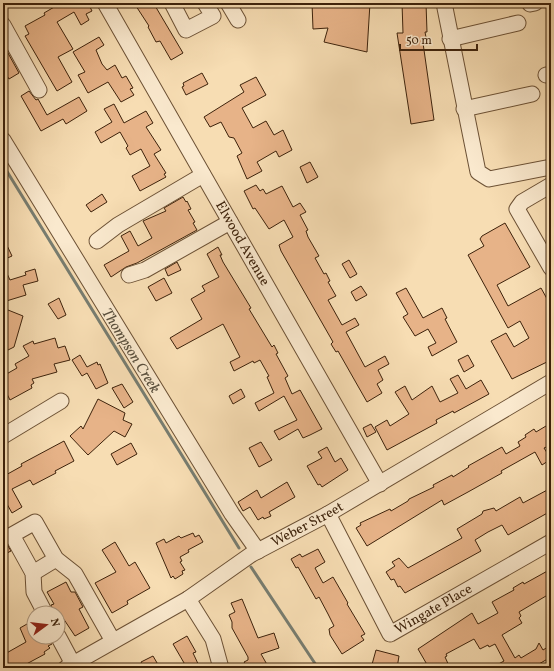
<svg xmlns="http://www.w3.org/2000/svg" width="554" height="671" font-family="Vollkorn,serif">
<rect width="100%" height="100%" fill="#f7ddb3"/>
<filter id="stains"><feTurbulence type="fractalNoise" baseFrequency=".005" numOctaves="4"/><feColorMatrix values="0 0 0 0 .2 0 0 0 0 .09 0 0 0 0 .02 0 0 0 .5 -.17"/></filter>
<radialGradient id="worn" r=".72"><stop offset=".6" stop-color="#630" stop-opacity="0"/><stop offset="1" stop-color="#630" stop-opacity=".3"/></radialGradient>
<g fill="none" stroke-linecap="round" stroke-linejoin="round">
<path stroke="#787d70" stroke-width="3" d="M3 165 239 548
M251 567 318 668"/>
</g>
<path fill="#e7b388" stroke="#3d220b" d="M61 3H88L92 11 86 14 89 20 81 25 74 12 57 22 73 49 58 57 72 82 57 91 25 36 29 34 25 26 45 15 44 13Z
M134 3H156L154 4 183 53 171 60 160 41 156 42 148 27 149 26Z
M312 3H370L367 52 324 42 328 28 313 29Z
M402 3H426L427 32H425L427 43H423L434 120 411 124 397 33H403Z
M99 37 104 45 96 50 102 64 107 70 115 65 122 78 126 76 133 88 130 89 134 95 121 102 108 82 88 93 78 75 85 72 73 52Z
M3 44 19 73 9 79 3 69Z
M202 73 208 84 186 95 182 87 184 86 183 83Z
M256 77 266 95 242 108 253 128 266 121 274 135 283 130 292 150 279 157 276 151 257 162 262 171 247 179 237 156 242 153 234 138 229 137 221 122 210 127 204 117 244 92 240 85Z
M29 91 36 100 38 99 47 115 79 97 87 111 66 124 63 119 41 131 21 96Z
M114 104 124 123 146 111 153 123 146 127 161 150 154 154 166 173 164 174 166 177 140 191 132 176 150 166 141 149 130 155 126 148 128 146 120 132 101 143 95 132 112 122 104 109Z
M310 162 318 177 307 183 300 167Z
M256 185 260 191 263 189 266 194 282 186 293 207 300 203 306 212 300 215 308 230 306 231 308 237 319 256 315 258 324 274 326 273 330 281 328 282 336 296 328 300 342 325 355 318 359 325 346 332 365 367 385 356 389 364 378 370 383 380 377 384 382 393 367 402 338 351 336 352 331 344 333 342 281 251 279 245 293 237 284 220 269 229 255 208 253 209 244 191Z
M102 194 107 202 91 212 86 205Z
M183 197 186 202 187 201 191 209 188 210 195 222 193 223 197 230 137 263 126 267 111 277 104 265 129 251 121 236 130 231 138 246 152 238 143 221 166 211 164 208Z
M505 223 530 267 497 285 508 306 541 288 551 306V360L512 379 491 341 506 333 514 347 529 338 520 321 508 328 468 255 484 246 480 239 482 236Z
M3 237 12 256 3 260Z
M218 247 222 255H220L223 262 251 308 249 309 272 347 274 345 278 353 276 354 288 376 285 378 292 394 300 390 322 429 310 435 303 438 298 429 279 440 274 431 297 420 284 396 259 411 255 403 274 393 267 377 269 376 260 360 254 363 253 361 234 371 230 362 240 357 223 324 177 349 170 338 202 319 191 299 205 291 202 286 219 277 207 254Z
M349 260 357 274 350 278 342 264Z
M177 262 181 270 168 276 165 269Z
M3 265 10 280 26 275 25 272 35 269 38 281 23 285 26 295 3 302Z
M164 278 172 293 156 301 148 287Z
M361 286 367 295 356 301 351 292Z
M406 288 423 318 442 308 447 318 445 319 457 342 432 356 428 347 436 343 428 329 415 336 403 317 408 314 396 293Z
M59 298 66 315 58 319 48 304Z
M3 308 23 316 14 347 8 350 3 348Z
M55 338 58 348 65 346 70 360 54 364 57 372 32 379 34 383 31 385 32 388 10 400 6 392 3 394V376L17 368 15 364 29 356 23 346 33 341 34 344Z
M80 355 87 367 97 362 98 365 100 364 108 383 96 389 87 373 82 376 72 360Z
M468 355 474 366 464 372 458 360Z
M458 375 466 389 481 380 489 394 454 413 453 411 436 420 437 423 387 450 375 427 387 420 390 426 409 414 395 392 405 386 412 400 432 386 440 402 458 393 450 379Z
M122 384 133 402 124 408 112 388Z
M241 389 245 397 233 404 229 396Z
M98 399 125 413 123 420 132 424 125 437 114 431 88 455 70 436 81 426 83 429Z
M551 423V445L544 448 551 459 542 465 535 452 501 471 502 473 468 492 444 505 442 500 367 546 356 528 361 525 360 523 390 509 391 511 408 501 409 499 434 487 433 485 452 475 453 477 469 467 468 466 502 447 506 454 520 446 518 442 526 437 525 435 534 429 536 432Z
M371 424 376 432 367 437 363 428Z
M64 441 74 461 55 471 56 473 33 485 30 480 12 489 22 507 12 513 3 497V474L4 476 22 466 21 464Z
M261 442 272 460 259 467 249 448Z
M131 443 137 454 117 465 111 454Z
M327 447 335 462 341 458 348 470 322 487 320 484 318 485 307 466 322 458 318 452Z
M287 482 295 497 269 512 271 516 264 519 263 517 258 520 250 507 243 511 238 502 257 490 261 498Z
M551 488V511L508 535 502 525 488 532 475 540 481 551 405 593 400 586 398 587 394 579 391 580 386 572 395 566 392 562 399 558 408 568 462 538 457 529 482 514 483 511 494 508 496 511 520 497 523 503Z
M3 524 6 529 3 534 4 539 11 551 3 555Z
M193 533 195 537 199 535 203 542 188 550 189 552 180 557 182 561 180 562 185 570 182 571 183 574 175 579 173 576 171 578 156 543 164 539 166 543 179 536 181 538Z
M115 542 129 566 135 562 150 588 127 601 128 604 112 613 95 583 116 572 102 550Z
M318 549 325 562 315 568 323 583 333 577 348 603 347 604 365 634 361 636 364 640 342 654 330 635 329 629 334 626 328 614 319 597 316 599 298 567 296 568 291 559 300 554 302 557Z
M551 569V593L519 612 521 616 519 618 522 623 502 635 515 658 519 655 521 658 536 649 539 643 543 650 551 645V657L532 668H491L504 661 495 644 489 647 488 645 480 649 474 639 446 654 447 656 445 657 450 668H429L418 649 472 613 478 624 498 613 492 602 514 590 513 588 523 582 524 584Z
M66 582 71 592H75L83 607 79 609 89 628 75 636 63 618 58 621V613H54L51 605 54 604 47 592Z
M242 599 258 638 274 633 279 648 261 654 269 668H248L244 662 248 660V657L232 628V622L229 615 235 612 231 603Z
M27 624 37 640 42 637H49L52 644 48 646 50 648 44 652 45 654 19 668H3V655L26 642 20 628Z
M187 636 196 652 193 653 200 668H187L173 644Z
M376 650 399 656 397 668H371Z
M153 656 160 668H144L141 662Z"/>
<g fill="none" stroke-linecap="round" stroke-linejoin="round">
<g stroke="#6c5135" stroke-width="17">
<g id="minor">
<path id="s1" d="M105 3 380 484"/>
<path d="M172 3 186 30 213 16 205 3"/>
<path d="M228 3 238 20"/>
<path d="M444 3 478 172 489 179 551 167"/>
<path d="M530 4 535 3"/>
<path d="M3 25 39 90"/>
<path d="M450 39 518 23"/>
<path d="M546 75 551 74"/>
<path d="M464 109 532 94"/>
<path d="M3 140 232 514 258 551"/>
<path d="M551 185 522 202 517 209 551 268"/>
<path d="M97 241 118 225 203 175"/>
<path d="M129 275 145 270 230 222"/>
<path d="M3 436 61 401"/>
<path id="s2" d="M328 514 390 634 551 542"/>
<path d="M33 573 56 559"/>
<path d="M188 599 213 639 221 668"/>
<path d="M45 613 34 592 33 573 12 535 35 522 56 559 75 574 113 641"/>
<path d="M58 636 73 664"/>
<path id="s3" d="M66 668 188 599 252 554 328 514 551 382"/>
</g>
</g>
<use href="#minor" stroke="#fae9ce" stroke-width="15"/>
</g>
<g text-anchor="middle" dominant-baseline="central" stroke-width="3" stroke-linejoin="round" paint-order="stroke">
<g font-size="14" fill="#3d220b" stroke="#fae9ce">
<text stroke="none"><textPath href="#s1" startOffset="277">Elwood Avenue</textPath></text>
<text stroke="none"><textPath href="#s3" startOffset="281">Weber Street</textPath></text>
<text stroke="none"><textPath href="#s2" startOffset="185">Wingate Place</textPath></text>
</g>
<g font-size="15" font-style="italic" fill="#5a503e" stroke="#fae9ce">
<text transform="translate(130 351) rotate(58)">Thompson Creek</text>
</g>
</g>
<rect width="554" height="671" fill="none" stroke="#f7ddb3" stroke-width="16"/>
<rect x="4" y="4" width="546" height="663" fill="none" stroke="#3d220b" stroke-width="2"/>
<rect x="8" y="8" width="538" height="655" fill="none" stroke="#3d220b"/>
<g transform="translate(46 625) rotate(75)"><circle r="19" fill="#fae9ce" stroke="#ae9980"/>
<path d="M0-3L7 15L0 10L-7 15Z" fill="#8f2418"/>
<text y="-6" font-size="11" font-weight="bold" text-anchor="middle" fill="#3d220b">N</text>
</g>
<path d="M400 44v6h77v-6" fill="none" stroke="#3d220b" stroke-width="2"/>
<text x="406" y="44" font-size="12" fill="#3d220b" stroke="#fae9ce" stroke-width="3" paint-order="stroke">50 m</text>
<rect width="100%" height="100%" filter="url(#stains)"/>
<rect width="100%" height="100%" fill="url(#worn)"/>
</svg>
